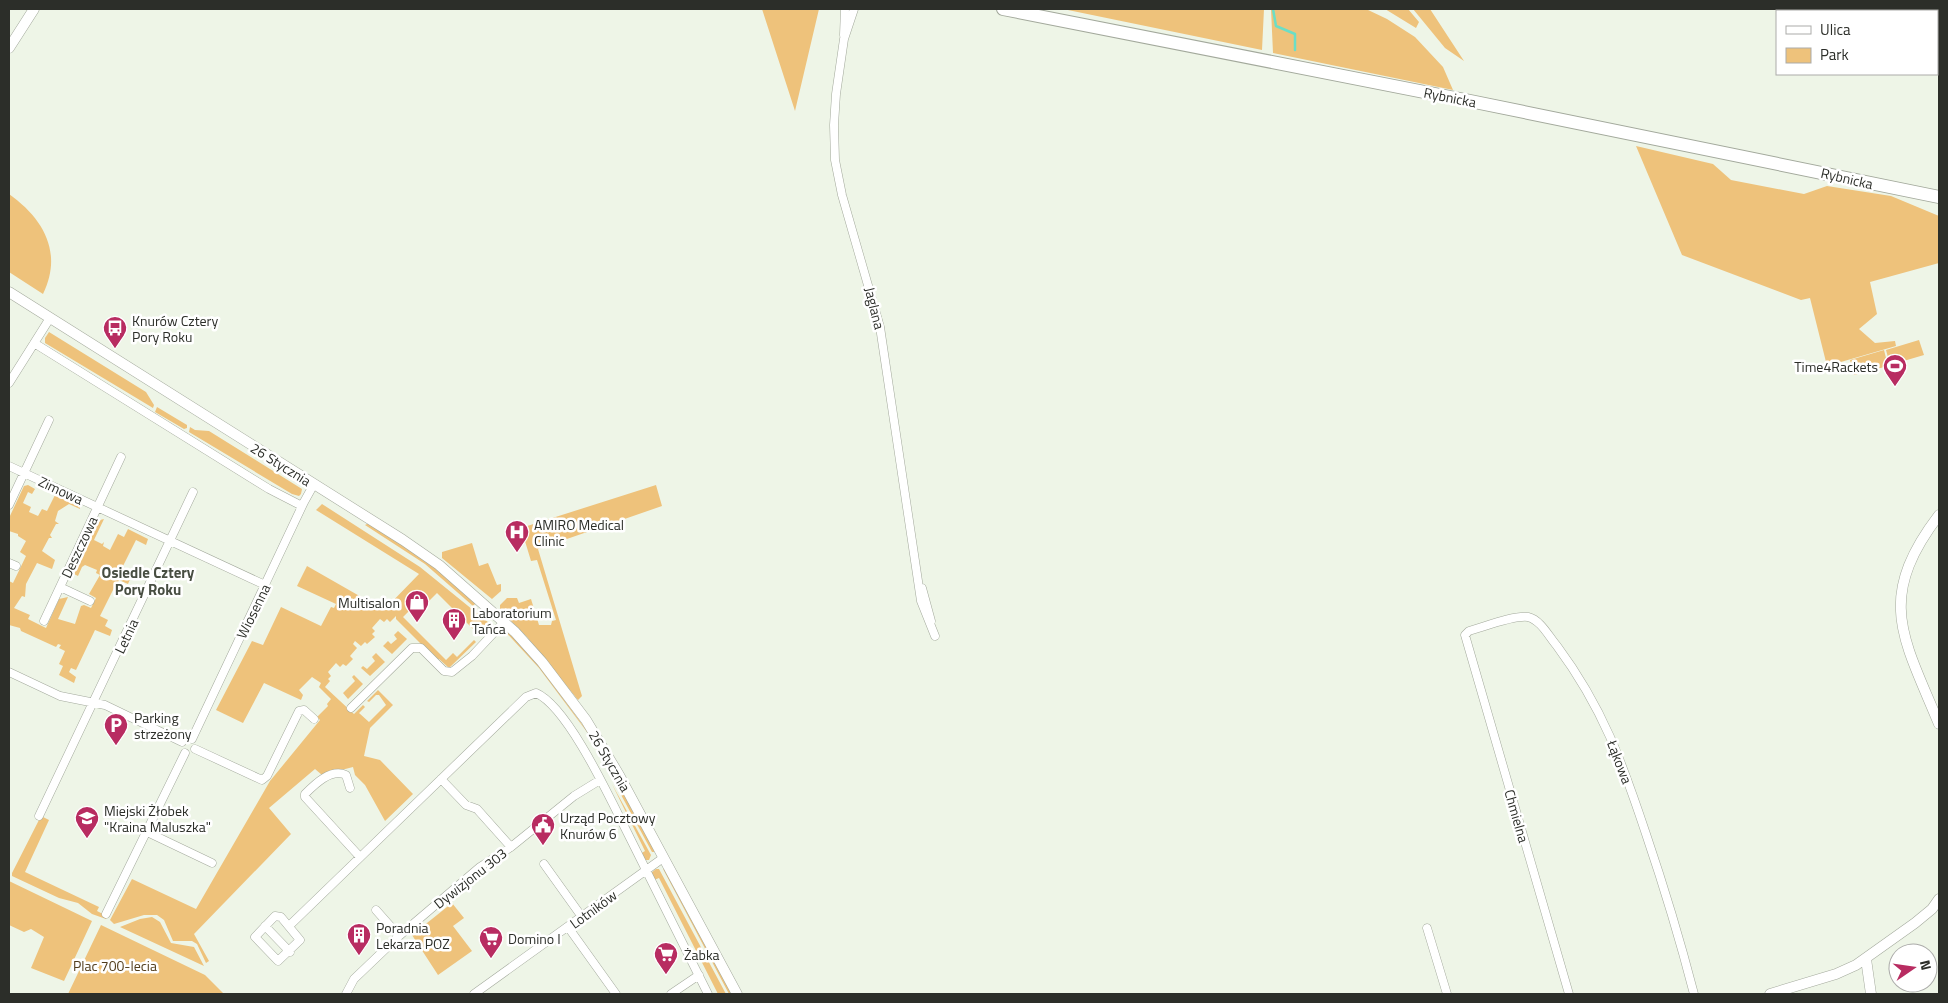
<svg xmlns="http://www.w3.org/2000/svg" width="1948" height="1003" font-family="'Titillium Web',sans-serif">
<rect width="100%" height="100%" fill="#eef5e7"/>
<path fill="#eec27b" d="M762 9H819L795 111Z
M1063 9H1264L1262 50Z
M1271 9H1366L1387 19 1415 37 1443 67 1453 90 1273 53Z
M1385 9H1408L1419 22 1416 28Z
M1413 9H1430L1464 61 1445 48Z
M1636 146 1713 164 1731 180 1804 194 1827 186 1891 196 1939 216V263L1870 282 1877 314 1859 329 1875 343 1895 341 1896 346 1827 366 1810 298 1801 300 1682 255Z
M9 194C44 219 63 253 43 294L9 272Z
M49 332 146 392 154 405 153 408 45 343V338Z
M1919 340 1924 355 1890 365 1886 350Z
M1884 350 1888 366 1854 375 1850 360Z
M157 407 187 425V428L184 429 155 412Z
M190 427 195 430 209 431 302 489 301 494 299 496 292 494 189 432Z
M28 485 35 489 32 494 28 492 23 503 31 507 29 512 38 516 42 509 47 511 55 495 80 507V509L69 504 58 511 55 521 59 524H56L50 535 52 538H49L42 551 55 560 52 569 37 563 26 584 25 597 22 596 14 608 30 615 28 619 46 628 59 599 68 597 58 619 75 624 81 606 84 605 91 608 96 598 89 594 100 575 96 573 97 570 85 565 82 567 78 576 74 574 76 569 74 568 96 521 104 519 94 540 102 544 104 542 103 546 110 550 118 534 124 537 128 529 148 539 146 545 136 540 120 572 131 577 128 584 119 580 118 583 124 586 123 587 116 584 100 616 108 620 105 626 112 630 110 636 95 630 76 670 71 668 69 672 76 677 74 683 59 675 63 666 59 664 65 651 59 648 61 645 58 644 56 647 21 631 20 628 9 625V581L13 583 26 556 20 552 26 541 18 536V534L9 531V518L24 486Z
M656 485 662 506 538 549 582 696 578 700 527 637 500 610V605L507 598H517L519 603 531 599 539 625H551L552 621 556 620 537 560 531 561 521 528Z
M322 504 420 567 494 627 484 636 479 635 437 593 417 613 412 608 403 617 446 660 453 653 457 657 474 640 476 642 449 668 439 659 437 660 396 619V616L390 622 387 619 384 622 380 619 372 628 375 631 372 634 375 637 367 644 365 642 361 646 355 641 353 644 357 648 350 656 353 659 346 666 343 664 340 667 336 663 328 672 331 676 328 679 330 681 325 687 354 714 363 705 365 707 359 713 369 722 386 705 379 695H376L369 702 367 701 378 690 393 705 370 728 364 756 380 760 413 794 385 821 365 785 355 775 353 767 322 775 315 769 269 808 291 834 194 934 209 961 206 963 197 944 192 941H173L164 920 157 915H144L114 924 110 920 132 879 196 909 270 781 320 720 317 717 328 706 327 704 331 699 319 687 321 683 312 677 299 690 303 695 301 700 264 683 243 723 216 710 252 641 263 645 281 607 321 626 331 607 334 608 336 604 297 586 307 566 384 610 419 574 316 510Z
M369 523 426 561 477 602 473 606 425 564 365 525Z
M472 543 479 566 488 563 497 585 501 584V591L492 599 442 558V552Z
M504 627 534 659 596 743 655 852H652L587 732 539 668 502 628Z
M398 631 407 639 392 654 383 646 388 641 391 644 397 639 394 635Z
M376 653 385 662 370 676 361 668 363 666 367 669 375 661 372 657Z
M354 675 363 684 348 699 343 693 355 681 352 677Z
M612 784 651 855 649 860H643L640 854 645 851Z
M41 816 49 820 25 872 99 907 97 911 107 916 106 919 92 914 78 903 59 898 12 876V873Z
M656 869H659L726 994H718L659 878 654 880 651 873Z
M663 869 665 870 732 994H729Z
M9 881 92 921 64 981 31 968 44 937 31 929 24 932 9 925Z
M452 903 464 918 453 926 472 951 438 975 412 935Z
M152 917 160 922 171 943 194 947 204 966 120 927 140 919Z
M101 925 205 975 224 994H68Z"/>
<g fill="none" stroke-linecap="round" stroke-linejoin="round">
<path stroke="#6bdec6" stroke-width="2.5" d="M1273 9 1276 26 1295 34V50"/>
<g stroke="#a3a99c" stroke-width="9">
<path id="minor" d="M854 9 844 39 836 94 834 125 835 160 842 195 880 327 921 601 935 636
M844 35 845 9
M34 343 269 489 302 506
M9 383 50 318
M9 466 265 585
M9 505 49 420
M9 563 16 566
M60 587 90 601
M922 588 931 621
M44 621 121 457
M9 672 60 696 105 705 182 742
M351 708 412 648H421L444 671 452 672 472 656 504 622
M192 739 304 502 314 484
M195 749 262 780 267 776 299 711 304 710 314 719
M441 779 466 805 477 809 511 847
M350 788 346 775C331 768 315 784 305 794V797L360 857
M39 816 193 492
M147 832 212 863
M544 864 582 917
M376 910 399 936
M106 914 185 753
M275 916 281 917 300 940 278 961 255 937Z
M265 926 290 952
M289 926 526 697 536 693C569 707 613 805 630 838 656 890 682 942 708 994
M568 927 616 994
M1427 928 1447 994
M346 994 354 979 399 936 480 867 511 847 574 796 600 780
M474 994 663 858
M671 994 699 975
M1569 994 1465 635 1469 631C1484 627 1513 615 1528 617 1541 620 1549 637 1557 646 1603 708 1622 762 1646 834 1664 887 1680 940 1694 994"/>
</g>
<g stroke="#a3a99c" stroke-width="11">
<path id="tertiary" d="M9 48 34 9
M9 292 403 540 439 565 515 632 542 662 586 720 619 775 737 994
M1939 515C1875 599 1903 637 1939 724
M1866 959 1871 994
M1770 994 1836 974 1856 965 1915 923 1932 909 1939 899"/>
</g>
<g stroke="#a3a99c" stroke-width="14">
<path id="primary" d="M1003 9 1470 101 1939 197"/>
</g>
<use href="#minor" stroke="#fff" stroke-width="8"/>
<use href="#tertiary" stroke="#fff" stroke-width="10"/>
<use href="#primary" stroke="#fff" stroke-width="12"/>
</g>
<defs>
<g id="bus-pin" transform="scale(1.25)"><path d="M0 17L-7.5 6A9.5 9.5 0 1 1 7.5 6Z" fill="#b82c61" stroke="#fff"/><path d="M-5-6H5V4H4V6H2V4H-2V6H-4V4H-5ZM-3.5-4V0h7V-4ZM-3.5 1.2v1.5H-2V1.2ZM2 1.2v1.5H3.5V1.2Z" fill="#fff"/></g>
<g id="stadium-pin" transform="scale(1.25)"><path d="M0 17L-7.5 6A9.5 9.5 0 1 1 7.5 6Z" fill="#b82c61" stroke="#fff"/><path d="M0-5a6.5 5 0 1 0 0 10a6.5 5 0 1 0 0-10ZM-3.5-1.8h7v3.6h-7Z" fill="#fff"/></g>
<g id="hospital-pin" transform="scale(1.25)"><path d="M0 17L-7.5 6A9.5 9.5 0 1 1 7.5 6Z" fill="#b82c61" stroke="#fff"/><path d="M-5-5h3v3.5h4V-5h3V5h-3V1.5h-4V5h-3Z" fill="#fff"/></g>
<g id="shop-pin" transform="scale(1.25)"><path d="M0 17L-7.5 6A9.5 9.5 0 1 1 7.5 6Z" fill="#b82c61" stroke="#fff"/><path d="M-5-2.5h2.3a2.7 3.5 0 0 1 5.4 0H5L5.5 6h-11ZM-1.5-2.5h3a1.5 2.3 0 0 0-3 0Z" fill="#fff"/></g>
<g id="building-pin" transform="scale(1.25)"><path d="M0 17L-7.5 6A9.5 9.5 0 1 1 7.5 6Z" fill="#b82c61" stroke="#fff"/><path d="M-4-6H4V6H1V3H-1V6H-4ZM-2.5-4.3h1.7v1.8h-1.7ZM.8-4.3h1.7v1.8H.8ZM-2.5-1h1.7V.8h-1.7ZM.8-1h1.7V.8H.8Z" fill="#fff"/></g>
<g id="parking-pin" transform="scale(1.25)"><path d="M0 17L-7.5 6A9.5 9.5 0 1 1 7.5 6Z" fill="#b82c61" stroke="#fff"/><path d="M-3.5-5.5H1a3.5 3.5 0 0 1 0 7H-1V5.5H-3.5ZM-1-3.4V-.6H.8a1.4 1.4 0 0 0 0-2.8Z" fill="#fff"/></g>
<g id="school-pin" transform="scale(1.25)"><path d="M0 17L-7.5 6A9.5 9.5 0 1 1 7.5 6Z" fill="#b82c61" stroke="#fff"/><path d="M0-5L7-2L0 1L-7-2ZM-4 1L0 2.5L4 1V4Q0 6-4 4Z" fill="#fff"/></g>
<g id="civic-pin" transform="scale(1.25)"><path d="M0 17L-7.5 6A9.5 9.5 0 1 1 7.5 6Z" fill="#b82c61" stroke="#fff"/><path d="M-.6-6.5H3V-4.5H.6V-3L4-1V1h2V6H-6V1h2V-1L-.6-3ZM-1.2 2.5V6h2.4V2.5Z" fill="#fff"/></g>
<g id="supermarket-pin" transform="scale(1.25)"><path d="M0 17L-7.5 6A9.5 9.5 0 1 1 7.5 6Z" fill="#b82c61" stroke="#fff"/><path d="M-6-5.5h2.5l.6 2H6L4.5 2H-2.5L-4.4-4H-6ZM-1.5 3.2a1.3 1.3 0 1 0 .1 0ZM3 3.2a1.3 1.3 0 1 0 .1 0Z" fill="#fff"/></g>
</defs>
<g fill-rule="evenodd">
<use href="#bus-pin" x="115" y="328"/>
<use href="#stadium-pin" x="1895" y="366"/>
<use href="#hospital-pin" x="517" y="532"/>
<use href="#shop-pin" x="417" y="602"/>
<use href="#building-pin" x="454" y="620"/>
<use href="#parking-pin" x="116" y="725"/>
<use href="#school-pin" x="87" y="818"/>
<use href="#civic-pin" x="543" y="825"/>
<use href="#building-pin" x="359" y="935"/>
<use href="#supermarket-pin" x="491" y="938"/>
<use href="#supermarket-pin" x="666" y="954"/>
</g>
<g text-anchor="middle" dominant-baseline="central" stroke-width="5" stroke-linejoin="round" paint-order="stroke">
<g font-size="14" fill="#2c2e29" stroke="#fff">
<text transform="translate(1450 97) rotate(11)">Rybnicka</text>
<text transform="translate(1847 178) rotate(13)">Rybnicka</text>
<text transform="translate(875 308) rotate(76)">Jaglana</text>
<text transform="translate(281 464) rotate(32)">26 Stycznia</text>
<text transform="translate(61 490) rotate(25)">Zimowa</text>
<text transform="translate(79 547) rotate(-65)">Deszczowa</text>
<text transform="translate(253 611) rotate(-64)">Wiosenna</text>
<text transform="translate(126 636) rotate(-65)">Letnia</text>
<text transform="translate(610 761) rotate(60)">26 Stycznia</text>
<text transform="translate(1620 762) rotate(69)">Łąkowa</text>
<text transform="translate(1517 816) rotate(74)">Chmielna</text>
<text transform="translate(470 878) rotate(-38)">Dywizjonu 303</text>
<text transform="translate(593 909) rotate(-36)">Lotników</text>
</g>
<g font-size="14" fill="#2c2e29" stroke="#fff" text-anchor="start">
<text x="132" y="320">Knurów Cztery<tspan x="132" dy="16">Pory Roku</tspan></text>
<text x="1878" y="366" text-anchor="end">Time4Rackets</text>
<text x="534" y="524">AMIRO Medical<tspan x="534" dy="16">Clinic</tspan></text>
<text x="400" y="602" text-anchor="end">Multisalon</text>
<text x="472" y="612">Laboratorium<tspan x="472" dy="16">Tańca</tspan></text>
<text x="134" y="717">Parking<tspan x="134" dy="16">strzeżony</tspan></text>
<text x="104" y="810">Miejski Żłobek<tspan x="104" dy="16">"Kraina Maluszka"</tspan></text>
<text x="560" y="817">Urząd Pocztowy<tspan x="560" dy="16">Knurów 6</tspan></text>
<text x="376" y="927">Poradnia<tspan x="376" dy="16">Lekarza POZ</tspan></text>
<text x="508" y="938">Domino I</text>
<text x="684" y="954">Żabka</text>
</g>
<g font-size="14" fill="#513c1b" stroke="#fff">
<text x="115" y="965">Plac 700-lecia</text>
</g>
<g font-size="15" font-weight="bold" fill="#484e42" stroke="#fff">
<text x="148" y="572">Osiedle Cztery<tspan x="148" dy="17">Pory Roku</tspan></text>
</g>
</g>
<rect width="1948" height="1003" fill="none" stroke="#2c2e29" stroke-width="20"/>
<rect x="1776" y="10" width="162" height="65" fill="#ffffff" stroke="#ababa9"/>
<rect x="1786" y="26" width="25" height="8" fill="#ffffff" stroke="#ababa9"/>
<text x="1820" y="35" font-size="15" fill="#2c2e29">Ulica</text>
<rect x="1786" y="48" width="25" height="15" fill="#eec27b" stroke="#ababa9"/>
<text x="1820" y="60" font-size="15" fill="#2c2e29">Park</text>
<g transform="translate(1913 968) rotate(77)"><circle r="24" fill="#ffffff" stroke="#ababa9"/>
<path d="M0-4L9 19L0 12L-9 19Z" fill="#b82c61"/>
<text y="-8" font-size="14" font-weight="bold" text-anchor="middle" fill="#2c2e29">N</text>
</g>
</svg>
